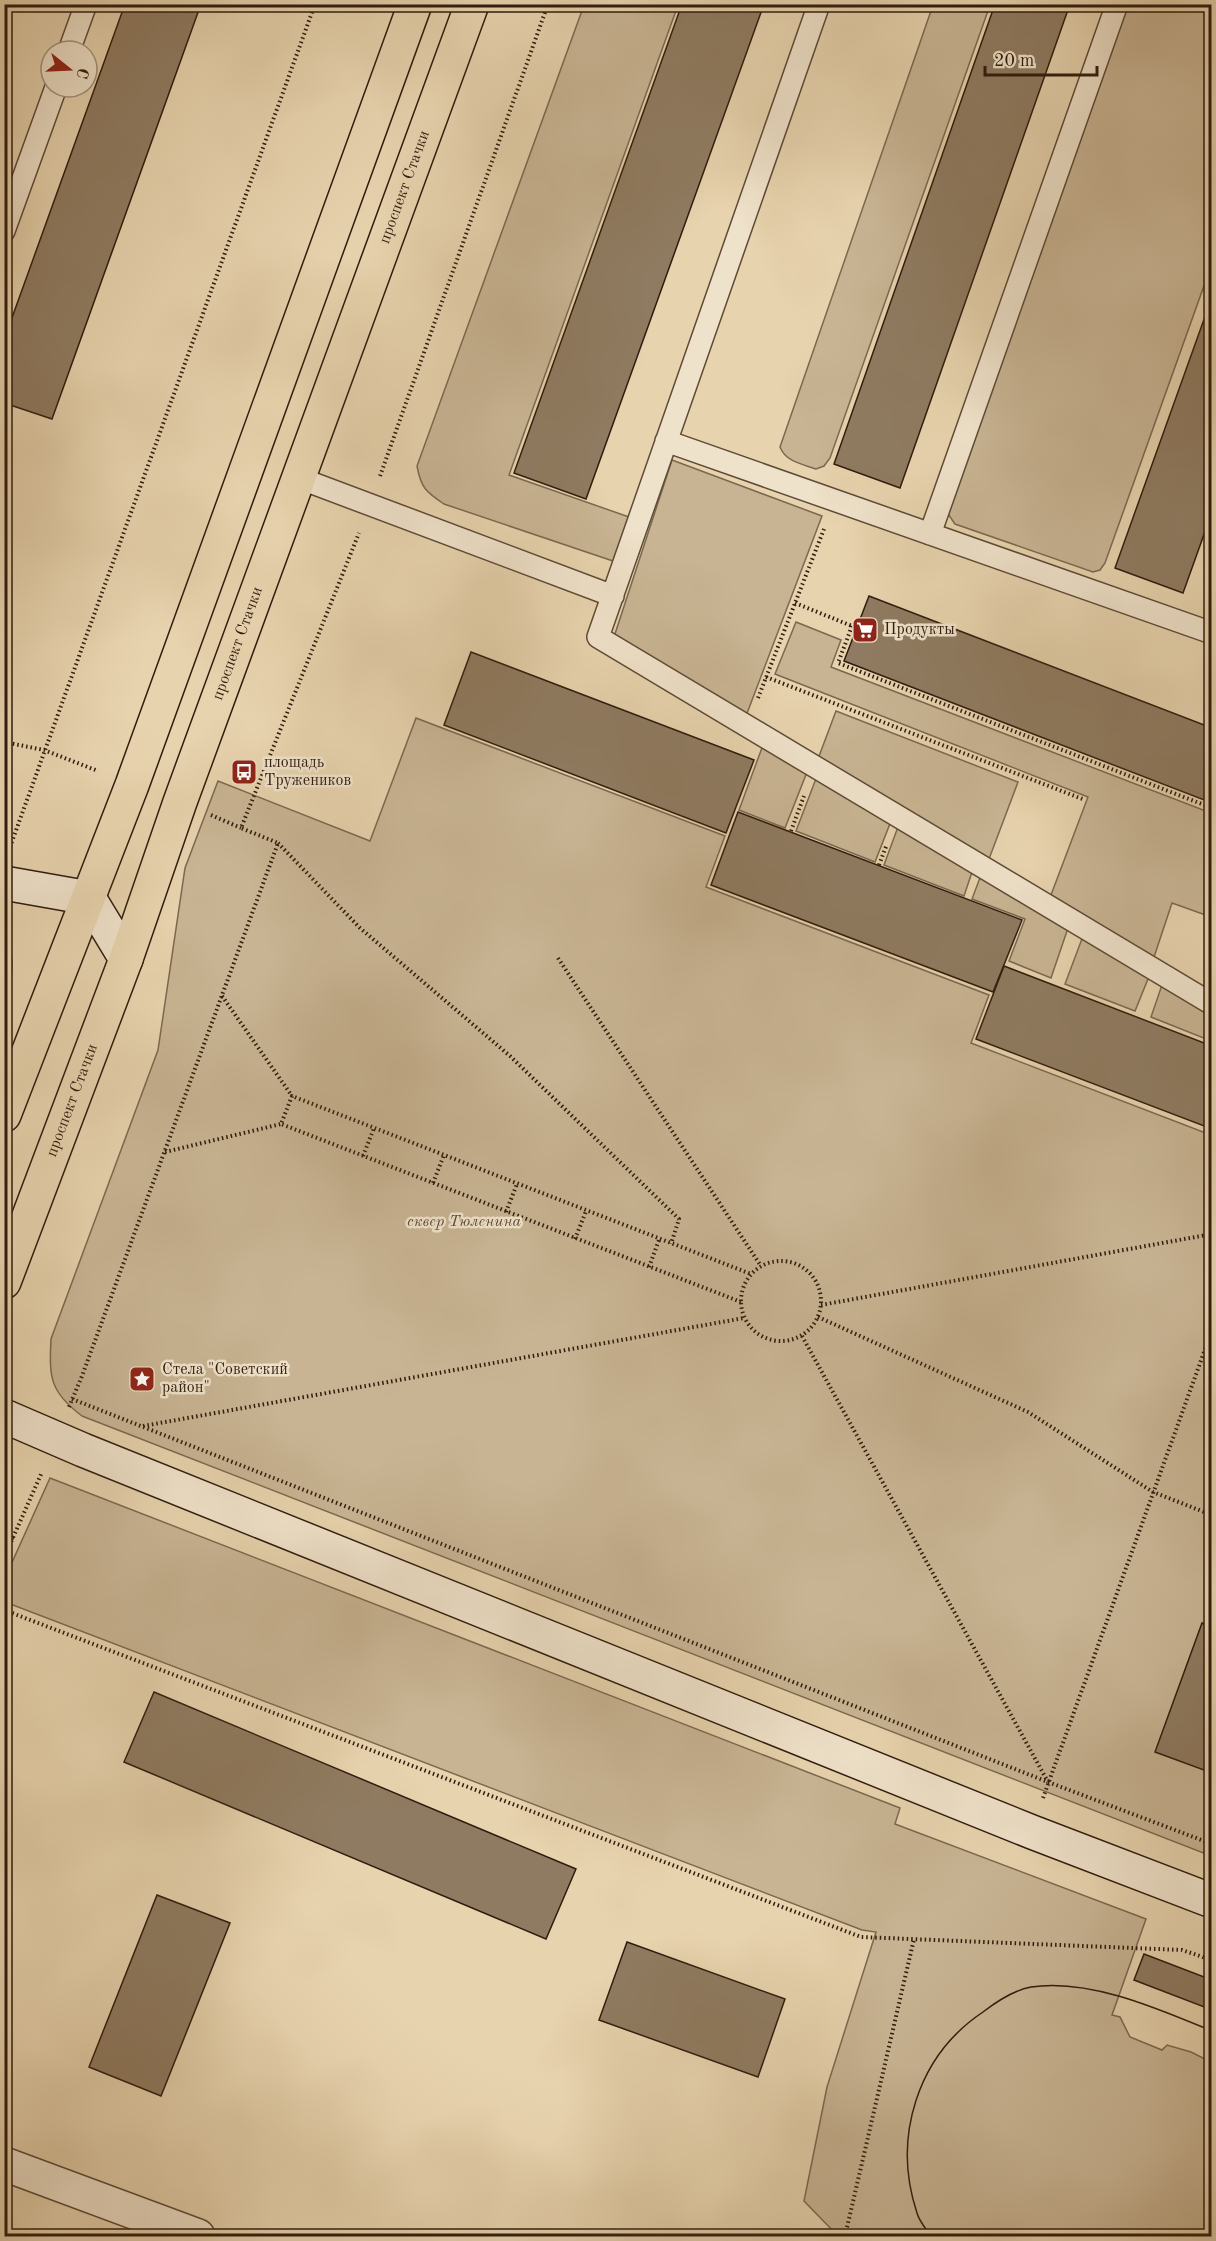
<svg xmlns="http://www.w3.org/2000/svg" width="1216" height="2241" font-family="'Old Standard TT',serif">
<rect width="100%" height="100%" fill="#e7d3ae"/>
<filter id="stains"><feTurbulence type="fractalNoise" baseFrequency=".00333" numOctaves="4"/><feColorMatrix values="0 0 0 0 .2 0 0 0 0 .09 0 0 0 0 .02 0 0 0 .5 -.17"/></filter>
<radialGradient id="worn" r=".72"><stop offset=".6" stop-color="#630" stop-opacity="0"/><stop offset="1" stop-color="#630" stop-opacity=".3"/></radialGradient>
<path fill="#c8b493" stroke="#7c6850" stroke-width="1.5" d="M584 5H678L509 475 629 517 613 561 444 504C426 492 421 488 417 466Z
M933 5H990L830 458 824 466 816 469C802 464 786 462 780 447Z
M1126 5H1211V266L1105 563 1100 570 1093 572 955 524 946 511Z
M672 460 822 516 746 716 614 637Z
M796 622 841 640 831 667 1211 813V917L1172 903 1153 960 1051 895 1088 797 775 674Z
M836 711 1018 782 989 859 818 759Z
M416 718 725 836 706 887 989 995 971 1043 1211 1135V1856L82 1416C50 1392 49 1378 51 1339L158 1050 185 868 218 781 370 841Z
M763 745 807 772 785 828 739 810Z
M817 776 891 821 875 862 796 831Z
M899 824 973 869 964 896 884 865Z
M981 875 1068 928 1051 978 1009 961 1025 919 972 899Z
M5 927 7 930C13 958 15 973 5 1000Z
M1083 936 1150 974 1135 1011 1065 984Z
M1163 982 1211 1011V1041L1151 1017Z
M50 1478 900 1808 895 1824 1146 1919 1112 2015 1120 2017 1130 2037 1162 2050 1167 2045 1191 2052 1211 2062V2236H838L804 2201 827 2087 876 1932 862 1930 5 1602V1578Z"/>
<path fill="#8f7b61" stroke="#301c0e" stroke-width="1.5" d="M125 4H201L52 419 4 403V340Z
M682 4H764L586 499 514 473Z
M995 4H1070L900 488 834 464Z
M1212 297V512L1183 593 1115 568Z
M869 596 1212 728V803L844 661Z
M471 652 754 760 726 833 444 725Z
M738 812 1022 920 993 992 711 885Z
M1004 966 1212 1046V1129L976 1039Z
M1202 1623 1212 1627V1773L1155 1752Z
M154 1692 576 1869 546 1939 124 1762Z
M157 1895 230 1923 161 2096 89 2067Z
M627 1942 785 1999 758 2077 599 2020Z
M1144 1954 1212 1980V2010L1134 1980Z"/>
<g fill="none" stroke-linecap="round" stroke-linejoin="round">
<g stroke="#5e4a36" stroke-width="24">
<path id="lane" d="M819 4 598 637 1212 1004
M69 51 86 4
M4 231 56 87
M666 441 1212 633
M299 478 613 596
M930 534 1117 4"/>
</g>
<g stroke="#5e4a36" stroke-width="36">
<path id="street" d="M4 2164 198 2236"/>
</g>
<g stroke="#301c0e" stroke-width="36">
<path id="secondary" d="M4 883 89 898 126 959
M4 1416 83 1450 1032 1832 1212 1901"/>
</g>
<g stroke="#301c0e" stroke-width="36">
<g id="primary">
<path d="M4 1115 132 785 415 4"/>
<path id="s1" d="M4 1282 126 959 180 802 472 4"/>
</g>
</g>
<path stroke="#301c0e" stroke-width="4" stroke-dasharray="1.5 3" stroke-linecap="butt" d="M380 476 548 4
M795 603 857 628
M852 626 838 663 1212 808
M766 677 1085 800
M758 698 824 529
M4 742 44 750 98 771
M211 815 241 828
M791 831 804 796
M278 843 360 928 510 1056 679 1219 671 1244
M10 847 315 4
M879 865 887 844
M558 958 761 1266
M222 996 292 1096
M165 1152 281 1124
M363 1156 374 1128
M433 1183 444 1155
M506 1212 517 1184
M575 1239 586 1211
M741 1301a40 40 0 1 1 80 0a40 40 0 1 1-80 0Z
M649 1267 659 1240
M741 1302 281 1124 292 1096 751 1274
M821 1305 1212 1234
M818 1317 1028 1412 1153 1492 1212 1515
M802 1336 1048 1782
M72 1399 1048 1782 1212 1844
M69 1407 82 1376 278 843 241 828 359 533
M143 1426 744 1318
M4 1535 14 1538
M4 1558 42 1472
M4 1610 861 1937 1182 1950 1212 1960
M1043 1798 1212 1330
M845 2236 914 1939
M1202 2236 1212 2218"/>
<use href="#lane" stroke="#efe2ca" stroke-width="21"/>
<use href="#street" stroke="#efe2ca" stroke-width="33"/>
<use href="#secondary" stroke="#efe2ca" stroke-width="33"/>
<use href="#primary" stroke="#e7d3ae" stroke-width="33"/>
<path stroke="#301c0e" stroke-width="1.5" d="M931 2236C926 2229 919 2221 917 2213 892 2138 917 2056 983 2012 996 2002 1015 1990 1031 1987 1089 1978 1159 2009 1212 2031"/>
</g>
<defs>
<g id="supermarket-square" transform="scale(1.35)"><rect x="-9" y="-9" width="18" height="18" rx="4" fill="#8f2418" stroke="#efe2ca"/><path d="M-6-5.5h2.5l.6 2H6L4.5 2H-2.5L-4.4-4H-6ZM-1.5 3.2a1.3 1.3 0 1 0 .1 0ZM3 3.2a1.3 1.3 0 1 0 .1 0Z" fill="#fff"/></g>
<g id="bus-square" transform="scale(1.35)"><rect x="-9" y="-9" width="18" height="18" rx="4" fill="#8f2418" stroke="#efe2ca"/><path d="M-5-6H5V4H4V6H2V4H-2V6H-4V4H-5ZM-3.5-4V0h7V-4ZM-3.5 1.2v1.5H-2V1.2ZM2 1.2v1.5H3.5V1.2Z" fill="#fff"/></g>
<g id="sight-square" transform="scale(1.35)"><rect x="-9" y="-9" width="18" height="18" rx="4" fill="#8f2418" stroke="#efe2ca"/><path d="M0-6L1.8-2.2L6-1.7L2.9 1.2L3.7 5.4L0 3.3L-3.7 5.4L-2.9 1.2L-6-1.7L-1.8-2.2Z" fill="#fff"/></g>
</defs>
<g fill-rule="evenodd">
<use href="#supermarket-square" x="865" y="630"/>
<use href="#bus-square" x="244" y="772"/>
<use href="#sight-square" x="142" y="1379"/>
</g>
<g text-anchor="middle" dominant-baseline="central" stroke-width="5" stroke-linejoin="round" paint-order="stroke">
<g font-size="16" fill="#301c0e" stroke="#efe2ca">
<text stroke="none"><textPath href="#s1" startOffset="1166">проспект Стачки</textPath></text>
<text stroke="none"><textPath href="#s1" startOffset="680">проспект Стачки</textPath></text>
<text stroke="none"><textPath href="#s1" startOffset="194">проспект Стачки</textPath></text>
</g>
<g font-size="16" fill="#301c0e" stroke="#efe2ca" text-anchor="start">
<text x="884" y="630">Продукты</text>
<text x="264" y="763">площадь<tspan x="264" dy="18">Тружеников</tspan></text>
<text x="162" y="1370">Стела "Советский<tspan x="162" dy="18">район"</tspan></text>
</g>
<g font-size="16" font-style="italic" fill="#5e4a36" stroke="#efe2ca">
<text x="464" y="1222">сквер Тюленина</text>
</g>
</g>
<rect width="1216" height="2241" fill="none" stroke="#e7d3ae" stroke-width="24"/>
<rect x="6" y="6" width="1204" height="2229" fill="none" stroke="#301c0e" stroke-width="3"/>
<rect x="12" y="12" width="1192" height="2217" fill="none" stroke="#301c0e" stroke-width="1.5"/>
<g transform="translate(69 69) rotate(108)"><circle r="28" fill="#efe2ca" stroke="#a3937f" stroke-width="1.5"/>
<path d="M0-4.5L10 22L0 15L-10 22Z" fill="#8f2418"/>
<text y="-9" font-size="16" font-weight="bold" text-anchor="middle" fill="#301c0e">С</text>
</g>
<path d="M985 66v9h112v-9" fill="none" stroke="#301c0e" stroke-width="3"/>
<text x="994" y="66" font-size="18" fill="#301c0e" stroke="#efe2ca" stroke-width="4.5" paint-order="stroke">20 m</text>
<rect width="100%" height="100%" filter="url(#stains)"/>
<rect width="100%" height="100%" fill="url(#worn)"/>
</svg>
